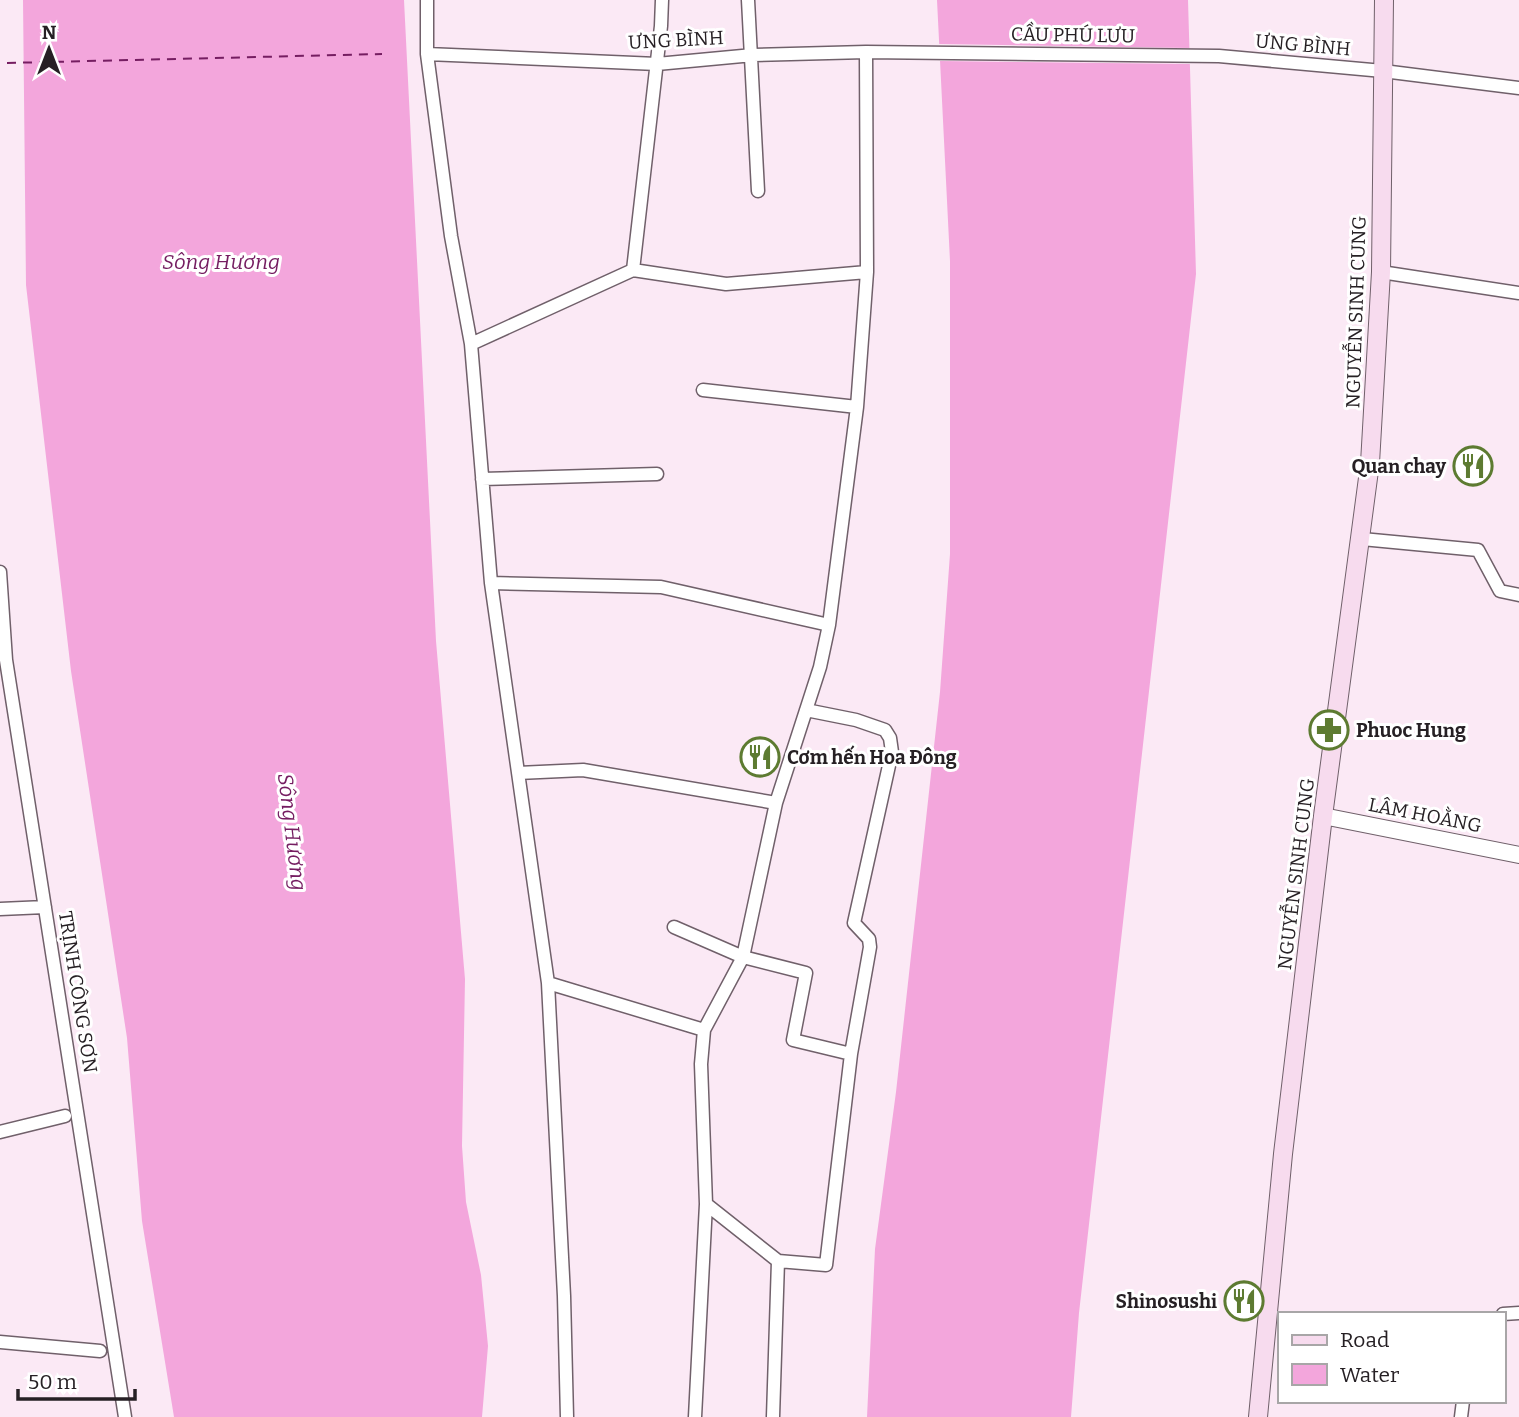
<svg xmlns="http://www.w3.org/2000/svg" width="1519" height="1417" font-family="Bitter,serif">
<rect width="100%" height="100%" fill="#fbe9f5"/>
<path fill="#f3a6dc" d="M23 0H404L436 641 465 979 462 1146 466 1202 481 1275 488 1346 482 1417H174L142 1221 127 1038 71 671 26 285Z
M937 0H1188L1196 274 1079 1313 1071 1417H867L875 1249 896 1092 940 692 950 554V261Z"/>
<path fill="#fbe9f5" d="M939 44 1190 48V64L940 61Z"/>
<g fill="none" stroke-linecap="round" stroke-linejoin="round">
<path stroke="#751d61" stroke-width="2" stroke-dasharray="9 7" stroke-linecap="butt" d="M7 63 382 54"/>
<g stroke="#70606a" stroke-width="15">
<path id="minor" d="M427 0V54L451 236 471 344 491 583 548 983 564 1296 567 1417
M748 0 758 191
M427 54 657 64 753 55 866 52 1219 56 1383 71 1519 88
M633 270 661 26 662 0
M1381 272 1519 293
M471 344 633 270 726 284 867 272
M703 390 857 407
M482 479 657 474
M1362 539 1478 550 1500 591 1519 595
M0 572 6 660 125 1417
M491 583 661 587 829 625
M518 773 583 770 776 803
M0 909 45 907
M674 927 743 957 806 973 793 1040 851 1054
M548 983 704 1030
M0 1132 65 1116
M706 1204 778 1261 826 1265 851 1054 870 947 869 939 854 923 892 752 890 738 885 730 856 720 806 710
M1503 1314 1519 1313
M0 1342 100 1351
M695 1417 706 1204 701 1064 704 1030 743 957 776 803 820 667 829 625 857 407 867 272 866 52
M773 1417 778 1261
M1461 1417 1463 1401"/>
</g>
<g stroke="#70606a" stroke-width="18">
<path id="tertiary" d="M1323 816 1519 855"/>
</g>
<g stroke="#70606a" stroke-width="20">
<path id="secondary" d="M1258 1417 1283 1154 1323 816 1370 463 1381 272 1384 0"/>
</g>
<use href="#minor" stroke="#fff" stroke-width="12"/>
<use href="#tertiary" stroke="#fff" stroke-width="16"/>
<use href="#secondary" stroke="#f7dbee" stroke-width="18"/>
</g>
<defs>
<g id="restaurant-ring" transform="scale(2.0125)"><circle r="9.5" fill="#fff" stroke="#5d7b31" stroke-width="1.5"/><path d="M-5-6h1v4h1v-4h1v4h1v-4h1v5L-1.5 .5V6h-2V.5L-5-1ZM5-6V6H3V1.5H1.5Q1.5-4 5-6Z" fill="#5d7b31"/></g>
<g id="pharmacy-ring" transform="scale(2.0125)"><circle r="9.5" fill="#fff" stroke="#5d7b31" stroke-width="1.5"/><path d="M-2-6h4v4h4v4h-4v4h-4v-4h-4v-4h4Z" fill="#5d7b31"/></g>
</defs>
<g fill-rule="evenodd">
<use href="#restaurant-ring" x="1473" y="466"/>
<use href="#pharmacy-ring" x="1329" y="730"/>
<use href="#restaurant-ring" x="760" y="757"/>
<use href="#restaurant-ring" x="1244" y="1301"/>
</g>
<g text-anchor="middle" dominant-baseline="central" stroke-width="6" stroke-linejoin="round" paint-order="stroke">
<g font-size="19" fill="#262024" stroke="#fff">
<text transform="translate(1073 35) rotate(1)">CẦU PHÚ LƯU</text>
<text transform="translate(676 40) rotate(-3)">ƯNG BÌNH</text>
<text transform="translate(1303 45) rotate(5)">ƯNG BÌNH</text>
<text transform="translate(1356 312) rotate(-88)">NGUYỄN SINH CUNG</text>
<text transform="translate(1425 815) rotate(11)">LÂM HOẰNG</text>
<text transform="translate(1296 874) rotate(-83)">NGUYỄN SINH CUNG</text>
<text transform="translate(78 992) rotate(81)">TRỊNH CÔNG SƠN</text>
</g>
<g font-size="19" font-weight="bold" fill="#262024" stroke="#fff" text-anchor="end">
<text x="1446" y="466">Quan chay</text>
<text x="1356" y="730" text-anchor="start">Phuoc Hung</text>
<text x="787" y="757" text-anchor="start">Cơm hến Hoa Đông</text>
<text x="1217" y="1301">Shinosushi</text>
</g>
<g font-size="21" font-style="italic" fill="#751d61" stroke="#fff">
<text x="221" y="262">Sông Hương</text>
<text transform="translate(292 832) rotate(83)">Sông Hương</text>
</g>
</g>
<rect x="1278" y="1312" width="228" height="91" fill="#ffffff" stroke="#a8a6a7" stroke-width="2"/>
<rect x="1292" y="1335" width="35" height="10" fill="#f7dbee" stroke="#a8a6a7" stroke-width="2"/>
<text x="1340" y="1347" font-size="21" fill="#262024">Road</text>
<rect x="1292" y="1364" width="35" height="21" fill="#f3a6dc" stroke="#a8a6a7" stroke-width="2"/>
<text x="1340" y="1382" font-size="21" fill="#262024">Water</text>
<g transform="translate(49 49)" stroke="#ffffff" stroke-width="5" paint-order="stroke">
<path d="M0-5L12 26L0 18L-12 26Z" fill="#262024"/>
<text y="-10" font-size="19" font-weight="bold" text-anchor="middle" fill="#262024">N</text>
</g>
<path d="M18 1389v10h117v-10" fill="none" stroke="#262024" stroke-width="3.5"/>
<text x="28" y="1389" font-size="21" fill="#262024" stroke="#ffffff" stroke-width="5" paint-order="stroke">50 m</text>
</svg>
